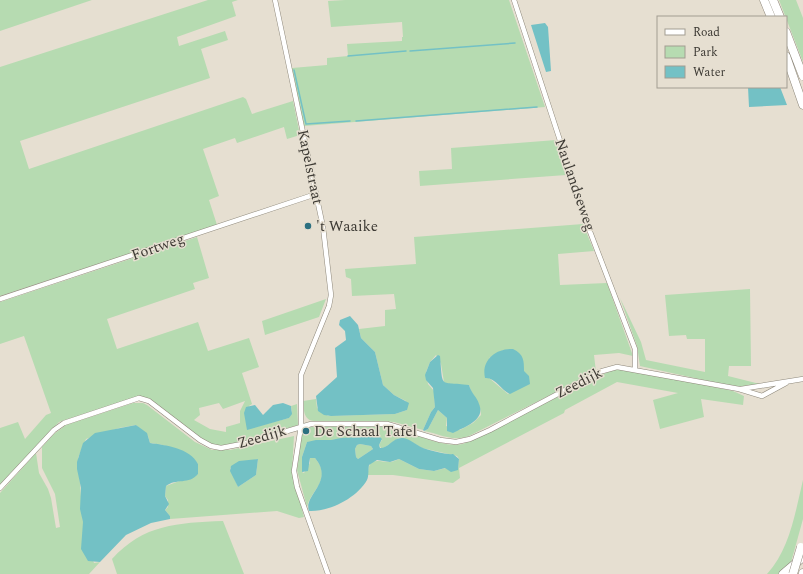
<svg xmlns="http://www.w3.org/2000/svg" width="803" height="574" font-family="Spectral,serif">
<rect width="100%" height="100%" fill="#e6dfd1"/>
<path fill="#b6dbb1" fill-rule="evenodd" d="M0 0H92L0 31Z
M208 0H238L232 2 236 16 177 37 179 46 225 31 228 40 201 49 210 78 20 141 29 169 243 97 246 99 252 114 293 101 300 135 287 139 284 127 237 143 235 138 203 149 219 196 209 200 217 225 0 296V67Z
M345 0H509L545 107 304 126 292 68 327 65V58L348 56 347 44 402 41V37H403L402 22 331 27 328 1Z
M779 0H796L803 18V62Z
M556 140 566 175 420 186 419 171 452 169 451 148Z
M583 224 594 251 558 254 560 285 607 283 633 356 619 353 594 355 596 372 469 436C451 442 441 434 424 431L428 429 438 410 447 418 446 426 460 430 473 423 481 415C481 403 472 396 469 385H448L444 382 441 364 436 355 430 362 426 372 428 384 434 391 435 407 431 412 423 430 394 422 381 421H314C303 420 304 409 303 401L316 399 317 408 328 416 395 414 407 410 406 401 394 395 383 385 375 352 361 338 359 329 385 326V310L396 309 394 294 352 296 351 279 346 277 345 269 416 264 414 237ZM504 350 527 375 508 394 489 378V358Z
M197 237 209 278 193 283 195 289 107 319 117 349 198 322 208 351 249 338 259 367 242 373 252 404 249 406 247 429 289 418 292 411 291 406 297 404 298 425 231 445 221 446 204 442 148 399 132 398 59 422 0 485V428L18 422 25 439 46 415 51 413 24 336 0 344V302ZM245 401 240 411V423L226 427V432L210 429 194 420 200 415 199 408 219 403 223 409Z
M750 289 751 366H729L728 376 760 384 735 387 640 366 637 346 620 298 641 342 646 360 705 372V339H687L686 335 669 336 665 295Z
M326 299 319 317 265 335 262 321Z
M619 369 640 371 733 391 744 396 743 405 701 399 704 417 660 429 653 400 678 393 617 382 565 410 564 413 459 468 460 478 453 483 393 475H368C368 457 376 461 389 462 393 462 396 460 399 459L419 469 434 471 446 468 451 471 458 469 459 459 457 456 422 448 410 441 399 438 382 449 379 445 382 440 379 436 307 442 302 457V472L304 473 310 463V458H315C333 480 311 489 307 507L297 470 302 434 307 428C319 424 382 425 395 428 417 434 441 448 463 444L608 372Z
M133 403H143L147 405 195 442 212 450H230L294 436 292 471 304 517 299 518 277 511 170 519V516L165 510 168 507V500L165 496 166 486 198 474V464C180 450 173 446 150 443L148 436 136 425 119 428 86 439 78 458 83 522V535L94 563 100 562 89 574H0V493L36 453 39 473 48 489 51 498 56 528 60 527 55 494 42 468V447L54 434 66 425ZM258 459 256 475 238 487 230 468Z
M360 444 371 446 373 449 358 459 356 457 355 449 357 445Z
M803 480V519L790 566 781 574H767C790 549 795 513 803 480Z
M223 521 244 574H117L112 559C144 524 177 523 223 521Z"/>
<path fill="#73c1c5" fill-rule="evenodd" d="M545 23 548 27 551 71 546 72 531 25Z
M748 87H780L787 105 749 107Z
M350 316 358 325 361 338 375 352 383 385 394 395 409 403 407 410 395 414 331 416 324 415 318 411 316 396 337 377 335 348 346 340 345 331 339 325 340 320Z
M513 349C524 354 524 361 524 371L529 376 530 384 510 394C501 390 495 377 485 378 481 360 496 348 513 349Z
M438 355 440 356C443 390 439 381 469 385 471 393 477 397 479 404 486 420 465 427 453 433L447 431V418L438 410 428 429 424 431 423 430 431 412 435 407 433 388 426 380 425 375 430 362Z
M283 403 291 406 292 414 289 418 247 430 244 413 246 407 255 405 263 415 273 405Z
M136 425 147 433 150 443C165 445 190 448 198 464V474C189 485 176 478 166 486L165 496 169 504 165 510 170 516V519L151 523 126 535 100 562 88 561 81 549 83 522 80 509 81 488 77 469V462L83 443 95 433Z
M379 436 382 439 379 445 380 448C389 448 393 437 403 438 410 439 416 445 423 448 428 450 448 455 453 454L459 459 458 470 451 472 445 468 434 471 419 469 399 459 390 462 377 460 369 465C368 470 369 476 367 480 357 498 329 512 309 511 303 495 335 482 315 458H310L308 471 302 472V457L307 442 316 440H331L341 438ZM360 444 371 446 373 449 358 459 356 457 355 449 357 445Z
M258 459 256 475 238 487 230 471 231 466 239 461Z"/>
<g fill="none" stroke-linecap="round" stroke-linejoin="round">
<path stroke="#73c1c5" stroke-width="1.5" d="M410 51 515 43
M348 56 406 51
M294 70 306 124 350 121
M356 121 537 107"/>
<g stroke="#8e887b" stroke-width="5.5">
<path id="street" d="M275 0 323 227 331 295 329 306 301 375V426L294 471 297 487 328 574
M514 0 589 229 635 349V369
M0 299 316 194
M741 389 803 379
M0 488 54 430 64 423 139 398 149 401 200 440 211 446 221 448 247 443 311 424H387L440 440 456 442 470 439 490 430 599 372 617 367 739 389 762 396 786 383"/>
</g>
<g stroke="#8e887b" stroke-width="9">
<path id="highway" d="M764 0 771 17
M773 0 780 17
M786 32 803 76
M786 56 803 105
M783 574 803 557
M803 574V573"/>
</g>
<use href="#street" stroke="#fff" stroke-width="4.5"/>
<use href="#highway" stroke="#fff" stroke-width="8"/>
<g stroke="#8e887b" stroke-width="9" stroke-linecap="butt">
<path id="highway-bridge" d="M793 574 801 547"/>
</g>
<use href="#highway-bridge" stroke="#fff" stroke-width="8"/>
</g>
<g fill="#2c7080" stroke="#e6dfd1" stroke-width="1.5">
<circle cx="308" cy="226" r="4"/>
<circle cx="306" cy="431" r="4"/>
</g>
<g text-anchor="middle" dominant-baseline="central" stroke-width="3" stroke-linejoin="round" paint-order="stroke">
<g font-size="15" fill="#3d3a34" stroke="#e6dfd1">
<text transform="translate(310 167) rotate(78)">Kapelstraat</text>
<text transform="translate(575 185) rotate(71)">Naulandseweg</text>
<text transform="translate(158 247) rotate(-19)">Fortweg</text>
<text transform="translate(579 383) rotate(-27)">Zeedijk</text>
<text transform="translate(262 437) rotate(-16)">Zeedijk</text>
</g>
<g font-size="15" fill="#3d3a34" stroke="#e6dfd1" text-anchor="start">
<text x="316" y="226">'t Waaike</text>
<text x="314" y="431">De Schaal Tafel</text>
</g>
</g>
<rect x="657" y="16" width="130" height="72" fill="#e6dfd1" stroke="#a29d92"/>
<rect x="665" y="29" width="20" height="6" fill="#ffffff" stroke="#a29d92"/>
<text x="693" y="36" font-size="12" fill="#3d3a34">Road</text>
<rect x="665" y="46" width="20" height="12" fill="#b6dbb1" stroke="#a29d92"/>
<text x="693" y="56" font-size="12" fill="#3d3a34">Park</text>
<rect x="665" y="66" width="20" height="12" fill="#73c1c5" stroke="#a29d92"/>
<text x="693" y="76" font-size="12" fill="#3d3a34">Water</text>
</svg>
